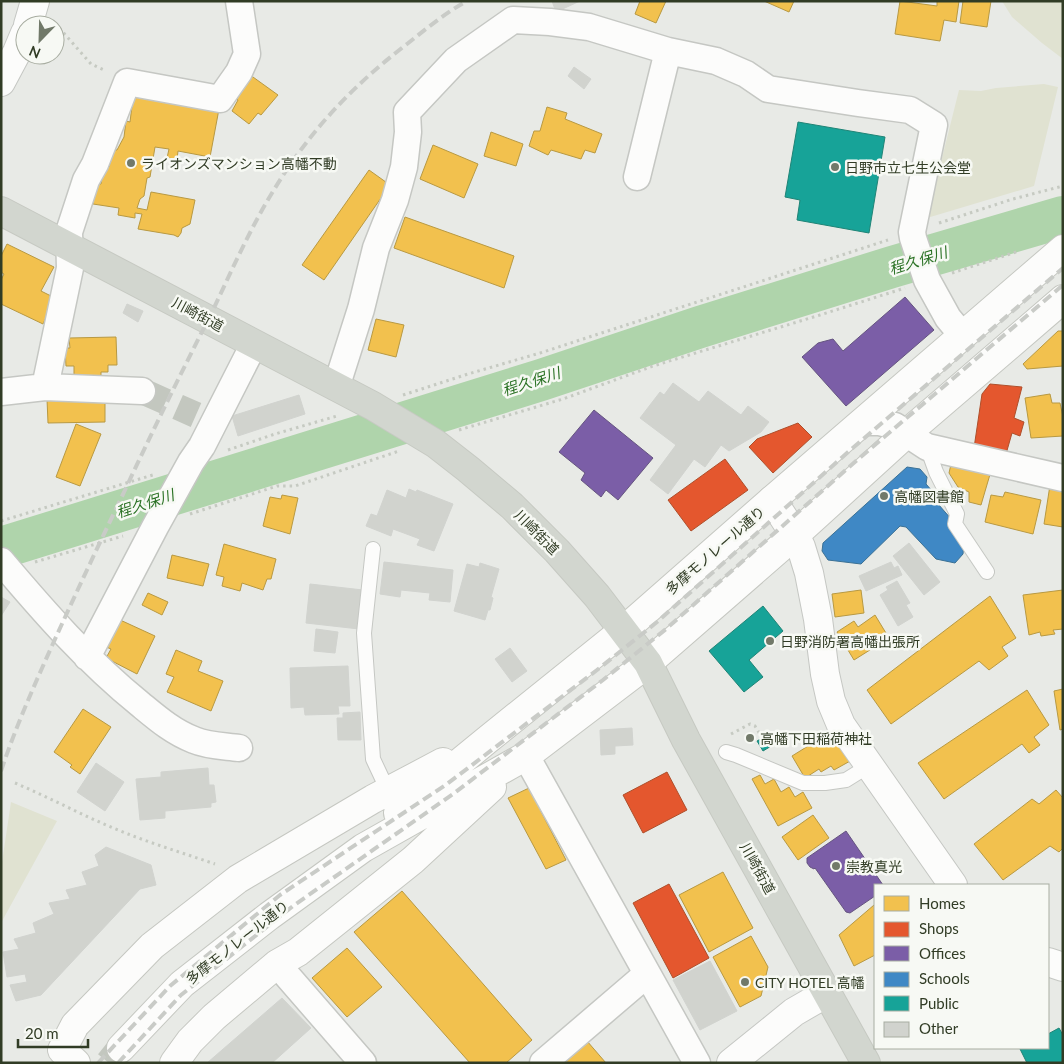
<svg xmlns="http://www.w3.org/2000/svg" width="1064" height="1064" font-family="Lato,'Noto Sans JP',sans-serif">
<rect width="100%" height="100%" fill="#e8eae6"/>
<path fill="#e0e2d1" d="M1002 1H1063V59L1042 43 1012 17Z
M1044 84 1058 87 1034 186 927 218 959 90 981 91 996 88Z
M11 802 57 821 1 923V869Z"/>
<path fill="#f2c14e" stroke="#b89942" d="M640 1H666L656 23 635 14Z
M764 1H794L789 12Z
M900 1 937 6V1H959L956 22 944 20 940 41 895 34Z
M963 1H991L987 27 960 23Z
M246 72 278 95 261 115 258 113 249 124 232 111 238 100 231 95Z
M138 96 219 109 210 157 178 151 177 159 167 158 169 149 155 147 150 177 147 178 144 196 140 199 137 208 147 210 151 192 195 200 190 224 182 228 181 233 178 237 174 235 138 229 142 214 135 213V218L118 215 119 208 93 204 96 184H101L104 167H109L113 150H117L124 137 126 121 130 122 133 98Z
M547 107 567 113 565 119 602 134 595 153 585 150 581 159 551 150 548 155 529 146 534 131H540Z
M491 132 523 144 516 166 484 156Z
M433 145 478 164 464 198 420 179Z
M369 170 390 185 324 280 302 265Z
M405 217 514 256 504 288 394 248Z
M7 244 54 267 41 291 55 298 43 324 1 304V280L4 274 1 272V256Z
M376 319 404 325 396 357 368 350Z
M1058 331H1063V366L1027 369 1023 364Z
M116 337 117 365H108V372H101V378L74 376V366H66L65 348H70L69 338Z
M1050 394 1052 403H1060L1063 417V436L1031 438 1025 398Z
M105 397V422L48 423 47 399Z
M76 424 101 434 80 486 56 477Z
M952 460 991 471 981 505 969 502V492L958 487 949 473Z
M1050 485 1063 488V527L1044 524Z
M1005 492 1041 500 1033 534 985 522 991 495 1003 497Z
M282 495 298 498 290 534 263 526 270 497 281 499Z
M224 544 276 559 271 579H267L263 590 242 583 240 591 222 586 224 577 216 575Z
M172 555 209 564 203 586 167 578Z
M861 590 864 613 835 617 832 594Z
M1063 590V629L1053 630 1055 634 1041 636 1040 632 1029 635 1023 595Z
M148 593 168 602 162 615 142 605Z
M990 596 1016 638 1002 647 1008 656 989 670 979 661 891 724 867 690Z
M875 615 889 638 854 660 837 632 854 621 858 627Z
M118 619 155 636 137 674 106 658 111 649 104 646Z
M176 650 202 661 198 671 223 681 211 711 167 692 174 677 166 674Z
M1063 689V729L1060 730 1054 691Z
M1027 690 1049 725 1034 737 1040 745 1029 753 1022 744 944 799 918 763Z
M83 709 111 727 80 774 70 767 72 765 54 752Z
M838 732 852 760 834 770 831 766 821 772 819 769 805 778 792 756 821 738 824 741Z
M760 775 765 784 774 779 781 792 789 787 795 797 803 792 812 808 778 826 752 779Z
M529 788 566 860 546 869 508 798Z
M1056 790 1063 798V848L1059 852 1050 846 1003 880 974 844 1032 799 1039 804Z
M813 815 829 838 798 860 782 837Z
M723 872 753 928 709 952 679 895Z
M402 891 532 1040 506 1063H470L354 932Z
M874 905H875V955L854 966 839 935Z
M751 936 768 967 761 996 740 1007 713 957Z
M347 948 382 987 347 1017 312 978Z
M587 1041 606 1063H566L565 1061Z"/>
<path fill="#e4572e" stroke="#ae4f2b" d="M990 384 1022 387 1014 418 1024 422 1020 436 1012 433 1006 454 974 448 982 394Z
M798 423 812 437 773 473 749 447 757 439Z
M725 459 748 490 691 531 668 500Z
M667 772 687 810 643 833 623 795Z
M669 884 709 958 673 978 633 903Z"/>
<path fill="#7b5ea7" stroke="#655480" d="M905 297 934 330 846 406 802 357 818 343 833 339 843 351Z
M594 410 653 458 618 500 606 490 601 497 581 480 585 473 559 452Z
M846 831 883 885H875V896L850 913 846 912 815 868 814 869 810 867 807 863V858Z"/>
<path fill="#3f88c5" stroke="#3b7195" d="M907 467 920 469 927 477 926 484 933 492 932 497 952 520 964 542 963 554 955 563 936 559 906 527 900 526 861 564 828 560 822 551 823 543Z"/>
<path fill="#17a398" stroke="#1f8476" d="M798 122 885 137 869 233 797 220 800 200 785 197Z
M763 606 783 631 749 660 763 677 744 692 709 651Z
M768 735 773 745 763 751 757 741Z
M1059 1028 1063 1035V1063H1027L1020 1049 1048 1048V1034Z"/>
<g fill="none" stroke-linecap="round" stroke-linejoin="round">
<path stroke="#afd4ab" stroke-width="42" d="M1 548 541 380 700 327 892 267 1063 217"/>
</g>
<path fill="#d1d3ce" stroke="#d1d3cf" d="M552 1H580L556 12Z
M574 67 591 79 584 89 568 76Z
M127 304 143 311 138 322 123 313Z
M673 383 699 402 708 391 741 415 748 406 769 422 761 432 729 451 721 445 705 467 694 459 668 494 650 480 676 445 640 418 660 392 664 395Z
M299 395 305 414 238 436 232 416Z
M409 489 416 492 417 490 453 504 434 551 417 545 420 539 393 529 391 536 366 526 371 514 377 516 387 490 406 498Z
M909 543 940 582 924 595 893 556Z
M384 562 453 570 450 602 429 600 430 593 401 590 400 597 380 594Z
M891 562 894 568 898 566 902 575 866 591 859 576Z
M480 563 499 569 491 597 493 598 490 610H488L485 620 454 611 467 564 479 567Z
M897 581 910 603 906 605 913 617 898 626 880 595 888 590 886 587Z
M310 584 363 590 359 629 306 623Z
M1 597 10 602 1 616Z
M316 629 338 632 335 653 314 651Z
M510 648 527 671 512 682 495 659Z
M348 666 350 706H338L339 714 305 715 304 707 291 708 290 668Z
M360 712 361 740H338L337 718H343V713Z
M632 728 633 745 615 746V754L601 755 600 730Z
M96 763 124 782 105 811 77 792Z
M208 768 209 785H214L216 802 211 803V807L165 811V818L140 820 136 779 161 777V772Z
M106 847 151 865 156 885 140 889 41 995 16 1001 10 985 27 982 25 974 7 977 3 952 19 949 14 939 36 933 33 923 54 914 49 903 70 899 66 890 87 885 82 872 99 866 95 855Z
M710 961 737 1011 700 1030 673 980Z
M282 998 311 1028 272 1063H207Z"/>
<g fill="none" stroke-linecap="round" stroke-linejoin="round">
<path stroke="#c3c7bf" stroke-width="26" stroke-dasharray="26 13" stroke-linecap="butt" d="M142 391 196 415"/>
<path stroke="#c3c7bf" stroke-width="28" stroke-dasharray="28 14" stroke-linecap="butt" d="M109 1063 121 1048"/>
<g stroke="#c5c7c3" stroke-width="16">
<path id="service" d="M927 447 936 472 957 514 955 524 987 572
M373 549 364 633 373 759 388 791
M726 752 736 755 803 783H825L846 780 870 765"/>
</g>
<g stroke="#c5c7c3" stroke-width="29">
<path id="minor" d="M637 177 668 51
M335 386 340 375 361 309 376 248 395 200 404 167 408 132 407 112 456 60 513 20 550 22 589 27 668 51 716 61 746 74 768 89 858 103 910 110 934 125 912 232 913 238 927 280 948 318 963 336
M45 387 70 268 69 232 86 180 95 164 127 82 220 99 239 72 247 54 239 1
M1 392 45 387 142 391
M862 422H879L895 426 927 447 1063 478
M1 561C44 612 88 662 140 704 157 718 173 732 194 740 208 746 224 746 239 748
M87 657 155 527 191 462 202 446 254 344
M526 756 697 1063
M277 964 363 1063
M543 1063 647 974"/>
</g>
<g stroke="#c5c7c3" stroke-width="30">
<path id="tertiary" d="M28 25 35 1
M1 82 17 52 25 33
M772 500 795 535 801 547 809 573 818 619 825 674 831 701 841 725 953 885
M1048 962 1063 967
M731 1063 794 1012 827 993"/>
</g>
<g stroke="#c5c7c1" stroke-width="30">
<path id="secondary" d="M398 813 487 740 624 630 772 500 1063 249
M121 1048 182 984 269 916 363 848 526 756 648 663 795 535 906 434 1063 299
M76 1063 62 1050 75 1025 152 946 238 879 373 799 443 762
M174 1063 190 1041 214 1017 277 964 298 952 413 860 492 787"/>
</g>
<g stroke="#c6c9c2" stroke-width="30">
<path id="primary" d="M1 211 373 406 436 444 468 469 512 506 557 551 597 596 648 663 686 740 866 1063"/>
</g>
<path stroke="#c6cac2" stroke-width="3" stroke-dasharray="2.5 4" stroke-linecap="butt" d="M55 23 91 64 106 71
M939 223 1013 199 1063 186
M952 273 1019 251
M403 395 468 374 540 353 888 240
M459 430 563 399 653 366 820 315 905 288
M228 450 275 434 337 416
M190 514 277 486H295L399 451
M1 521 156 474
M35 562 123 536
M731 734 750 724 755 726 761 736
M15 783C53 799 89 819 128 834 156 845 186 854 215 864"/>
<use href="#service" stroke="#fcfcfb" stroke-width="14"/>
<use href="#minor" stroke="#fcfcfb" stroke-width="26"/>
<use href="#tertiary" stroke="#fcfcfb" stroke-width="28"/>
<use href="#secondary" stroke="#fcfcfb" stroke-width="28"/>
<use href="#primary" stroke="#d2d6cf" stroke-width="28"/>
<path stroke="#c9cbc7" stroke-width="4" stroke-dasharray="10 5" stroke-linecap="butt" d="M1 771C15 729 33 688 51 648 75 595 100 542 125 490 153 430 182 371 212 312 231 272 249 231 272 193 308 133 351 87 407 44 426 29 445 13 467 1
M98 1063 170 986 280 895 447 784 597 670 657 622 847 453 1063 268
M118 1063 181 995 293 906 453 794 603 680 666 629 856 461 1063 285"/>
</g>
<g fill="#717969" stroke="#f7f9f4" stroke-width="2">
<circle cx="131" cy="163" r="5"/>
<circle cx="835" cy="167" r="5"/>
<circle cx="884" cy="496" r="5"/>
<circle cx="770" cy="641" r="5"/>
<circle cx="750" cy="738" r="5"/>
<circle cx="836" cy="866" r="5"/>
<circle cx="745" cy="982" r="5"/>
</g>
<g text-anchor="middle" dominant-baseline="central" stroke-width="5" stroke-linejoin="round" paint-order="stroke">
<g font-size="14" fill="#313c25" stroke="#f7f9f4" text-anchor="start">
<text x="141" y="163">ライオンズマンション高幡不動</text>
<text x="845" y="167">日野市立七生公会堂</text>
<text x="894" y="496">高幡図書館</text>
<text x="780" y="641">日野消防署高幡出張所</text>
<text x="760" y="738">高幡下田稲荷神社</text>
<text x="846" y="866">崇教真光</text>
<text x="755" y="982">CITY HOTEL 高幡</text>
</g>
<g font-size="14" fill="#313c25" stroke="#f7f9f4">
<text transform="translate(198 314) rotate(28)">川崎街道</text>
<text transform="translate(537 532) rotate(45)">川崎街道</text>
<text transform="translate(715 550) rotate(-41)">多摩モノレール通り</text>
<text transform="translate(758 868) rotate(61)">川崎街道</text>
<text transform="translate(237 942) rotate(-38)">多摩モノレール通り</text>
</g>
<g font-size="15" font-style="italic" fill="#2b7225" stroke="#f7f9f4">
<text transform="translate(918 260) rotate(-17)">程久保川</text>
<text transform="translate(531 381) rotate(-18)">程久保川</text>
<text transform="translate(145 503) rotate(-18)">程久保川</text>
</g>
</g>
<rect width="1064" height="1064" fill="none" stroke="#313c25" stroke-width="5"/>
<rect x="874" y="884" width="175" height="165" fill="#f7f9f4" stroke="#a8ada1"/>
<rect x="884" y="896" width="25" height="15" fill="#f2c14e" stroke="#a8ada1"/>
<text x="919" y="909" font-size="15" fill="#313c25">Homes</text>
<rect x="884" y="922" width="25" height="15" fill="#e4572e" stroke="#a8ada1"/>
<text x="919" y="934" font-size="15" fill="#313c25">Shops</text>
<rect x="884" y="946" width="25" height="15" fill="#7b5ea7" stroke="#a8ada1"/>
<text x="919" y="959" font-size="15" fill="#313c25">Offices</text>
<rect x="884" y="972" width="25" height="15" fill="#3f88c5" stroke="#a8ada1"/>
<text x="919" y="984" font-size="15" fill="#313c25">Schools</text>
<rect x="884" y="996" width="25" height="15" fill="#17a398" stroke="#a8ada1"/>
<text x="919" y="1009" font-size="15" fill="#313c25">Public</text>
<rect x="884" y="1022" width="25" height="15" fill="#d1d3ce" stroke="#a8ada1"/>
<text x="919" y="1034" font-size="15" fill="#313c25">Other</text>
<g transform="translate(40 40) rotate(203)"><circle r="24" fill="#f7f9f4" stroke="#a8ada1"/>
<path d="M0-4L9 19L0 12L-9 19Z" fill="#717969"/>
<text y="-8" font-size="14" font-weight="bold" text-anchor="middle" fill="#313c25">N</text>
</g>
<path d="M18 1039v8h70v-8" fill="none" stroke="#313c25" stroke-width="2.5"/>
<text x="25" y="1039" font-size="15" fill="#313c25" stroke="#f7f9f4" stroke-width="4" paint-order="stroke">20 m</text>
</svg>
